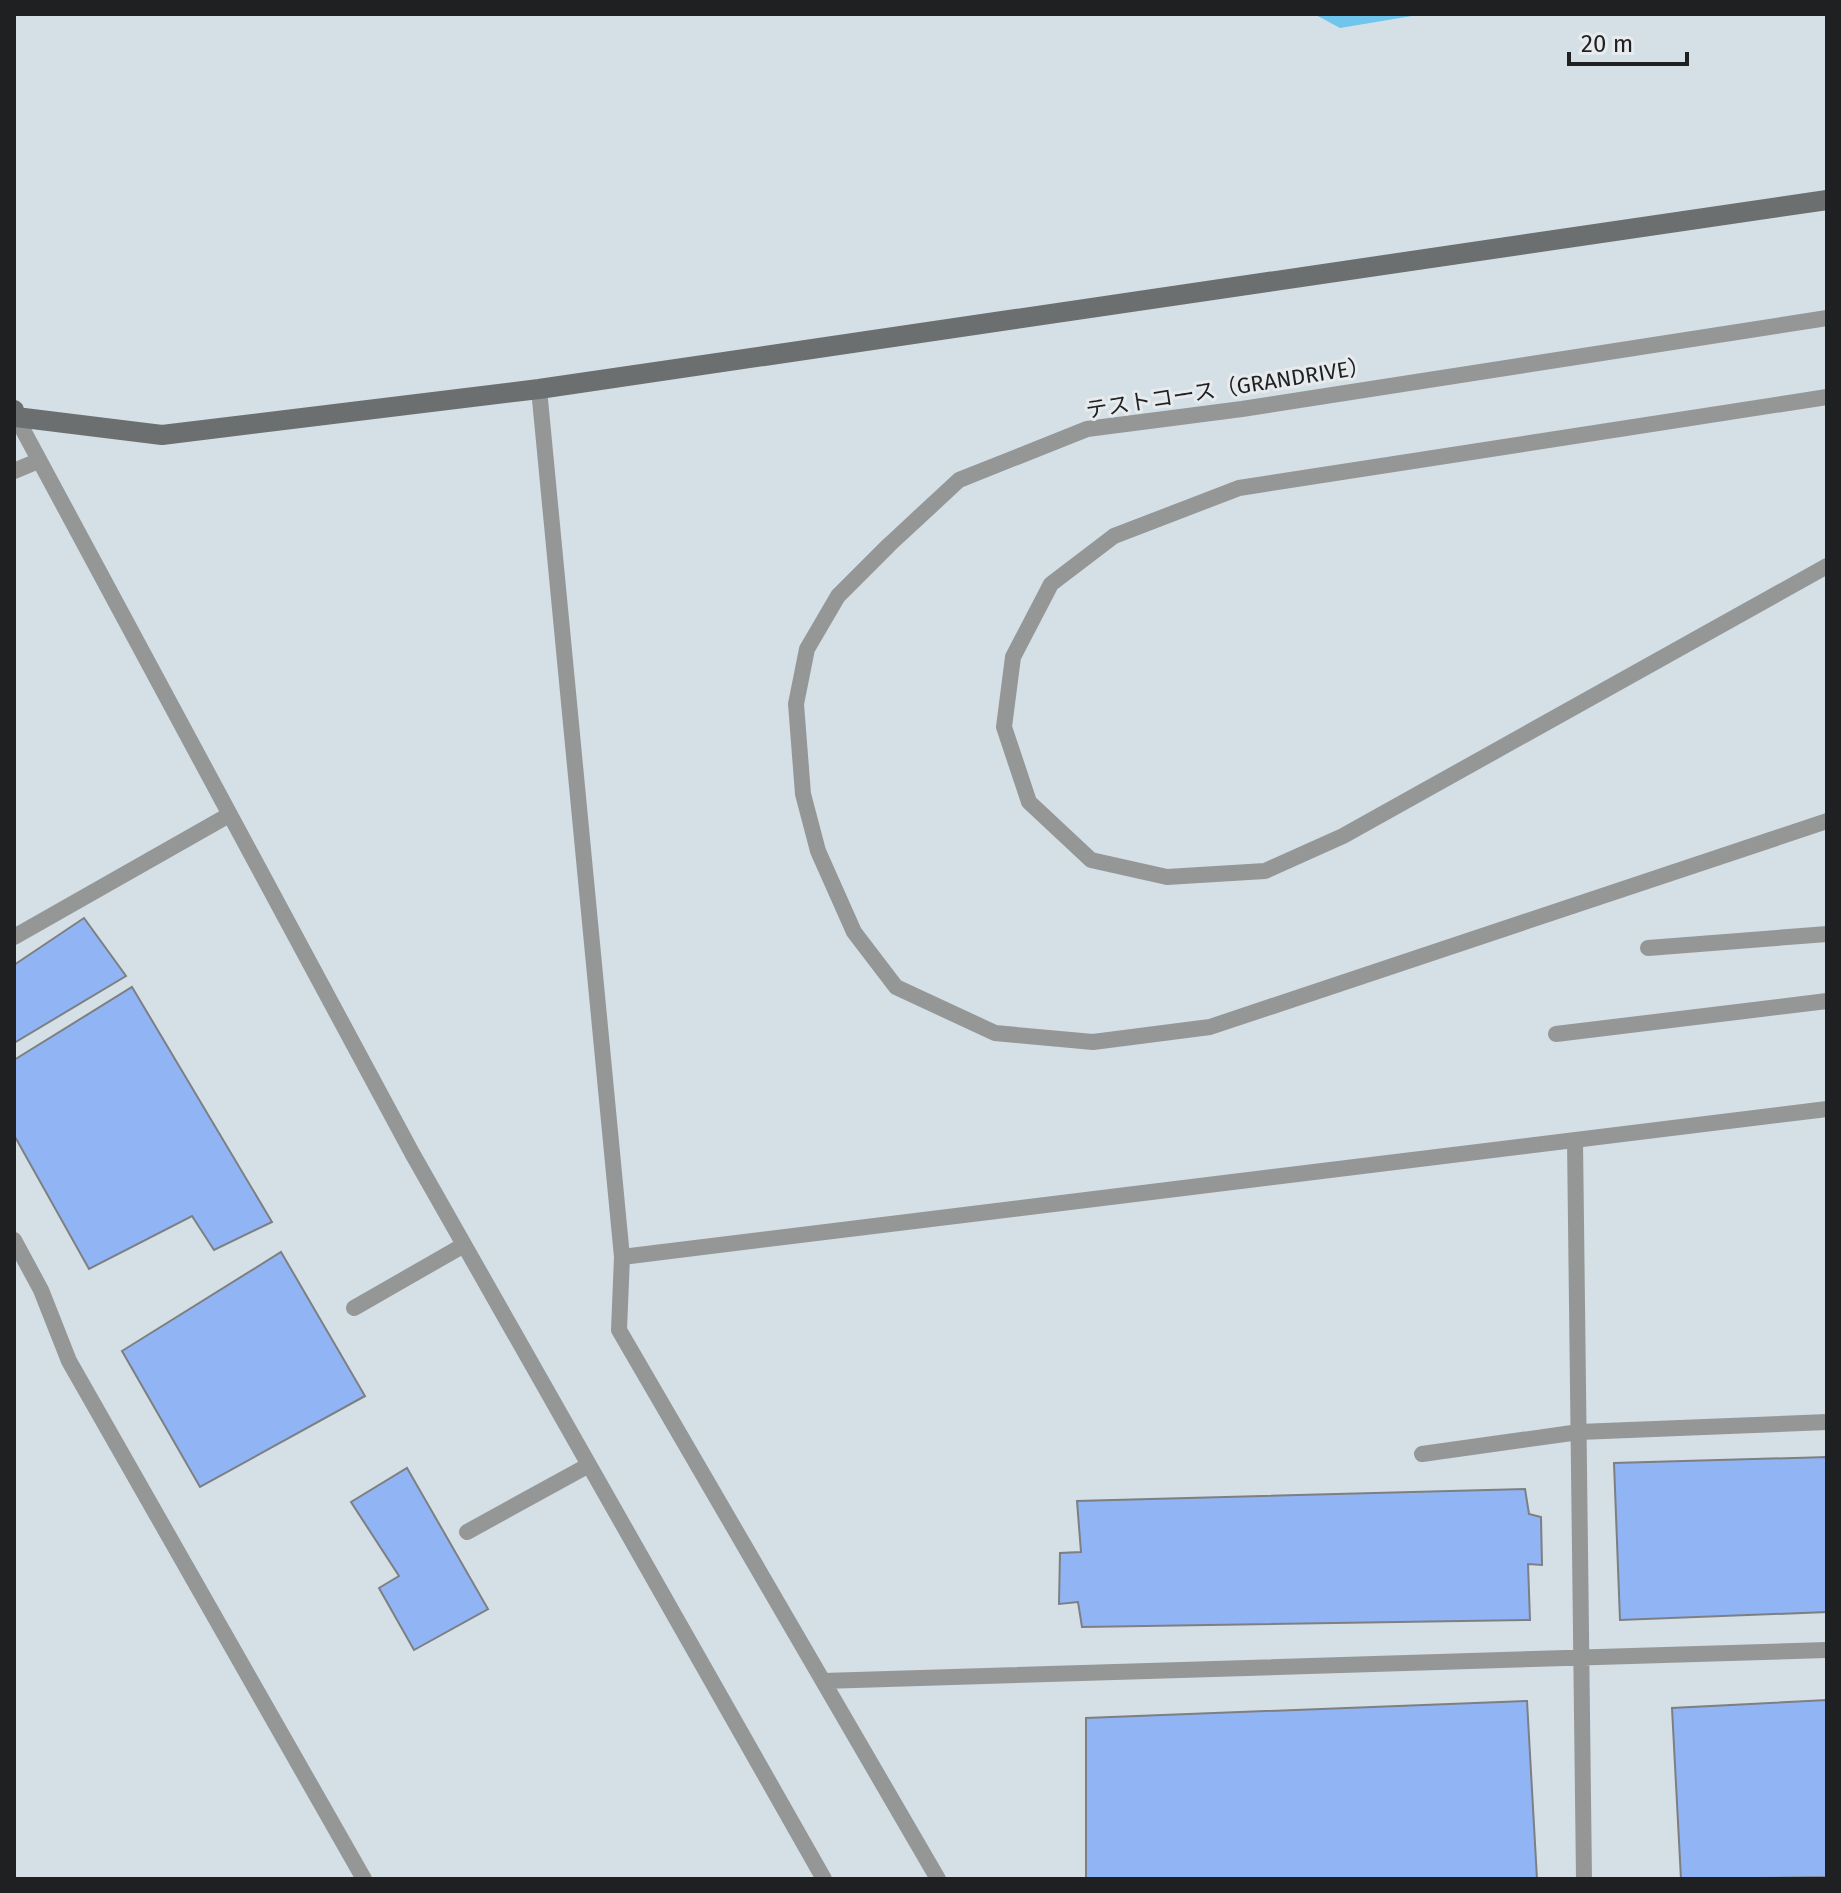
<svg xmlns="http://www.w3.org/2000/svg" width="1841" height="1893" font-family="'Fira Sans','Noto Sans JP',sans-serif">
<rect width="100%" height="100%" fill="#e7ebed"/>
<path fill="#d4e0e6" d="M14 14H1827V1879H14Z"/>
<path fill="#70c5ec" d="M1314 14H1424L1340 28Z"/>
<path fill="#91b5f4" stroke="#7d7f82" stroke-width="2" d="M84 918 126 976 14 1043V965Z
M132 987 272 1222 214 1250 192 1216 89 1269 14 1135V1060Z
M281 1252 365 1396 200 1487 122 1351Z
M1827 1457V1612L1620 1620 1614 1463Z
M407 1468 488 1609 414 1650 379 1588 399 1576 351 1502Z
M1525 1489 1529 1514 1541 1517 1542 1565 1528 1564 1530 1620 1082 1627 1078 1602 1059 1604 1060 1553 1081 1552 1077 1501Z
M1827 1700V1877L1681 1879 1672 1708Z
M1527 1701 1537 1879H1086V1718Z"/>
<g fill="none" stroke-linecap="round" stroke-linejoin="round">
<path stroke="#959797" stroke-width="16" d="M1827 318 1242 409 1087 429 959 480 889 545 838 596 807 649 796 704 803 794 818 851 854 932 896 987 995 1033 1093 1042 1210 1027 1827 821
M539 389 622 1257 1827 1109
M1827 397 1239 488 1114 536 1051 584 1013 657 1004 727 1029 802 1091 860 1167 877 1265 871 1343 836 1827 566
M16 417 412 1153 824 1879
M14 471 38 461
M14 937 229 815
M1648 948 1827 934
M1556 1034 1827 1001
M1575 1140 1584 1879
M14 1240 41 1290 69 1361 364 1879
M622 1257 619 1330 938 1879
M354 1308 464 1245
M1422 1454 1579 1432 1827 1422
M467 1532 589 1465
M823 1681 1827 1650"/>
<path stroke="#6c6f6f" stroke-width="20" d="M14 410 16 417 162 435 539 389 1827 200"/>
</g>
<g text-anchor="middle" dominant-baseline="central" stroke-width="6" stroke-linejoin="round" paint-order="stroke">
<g font-size="22" fill="#1f2021" stroke="#e7ebed">
<text transform="translate(1228 388) rotate(-9)">テストコース（GRANDRIVE）</text>
</g>
</g>
<rect width="1841" height="1893" fill="none" stroke="#1f2021" stroke-width="32"/>
<path d="M1569 52v12h118v-12" fill="none" stroke="#1f2021" stroke-width="4"/>
<text x="1581" y="52" font-size="24" fill="#1f2021" stroke="#e7ebed" stroke-width="6" paint-order="stroke">20 m</text>
</svg>
